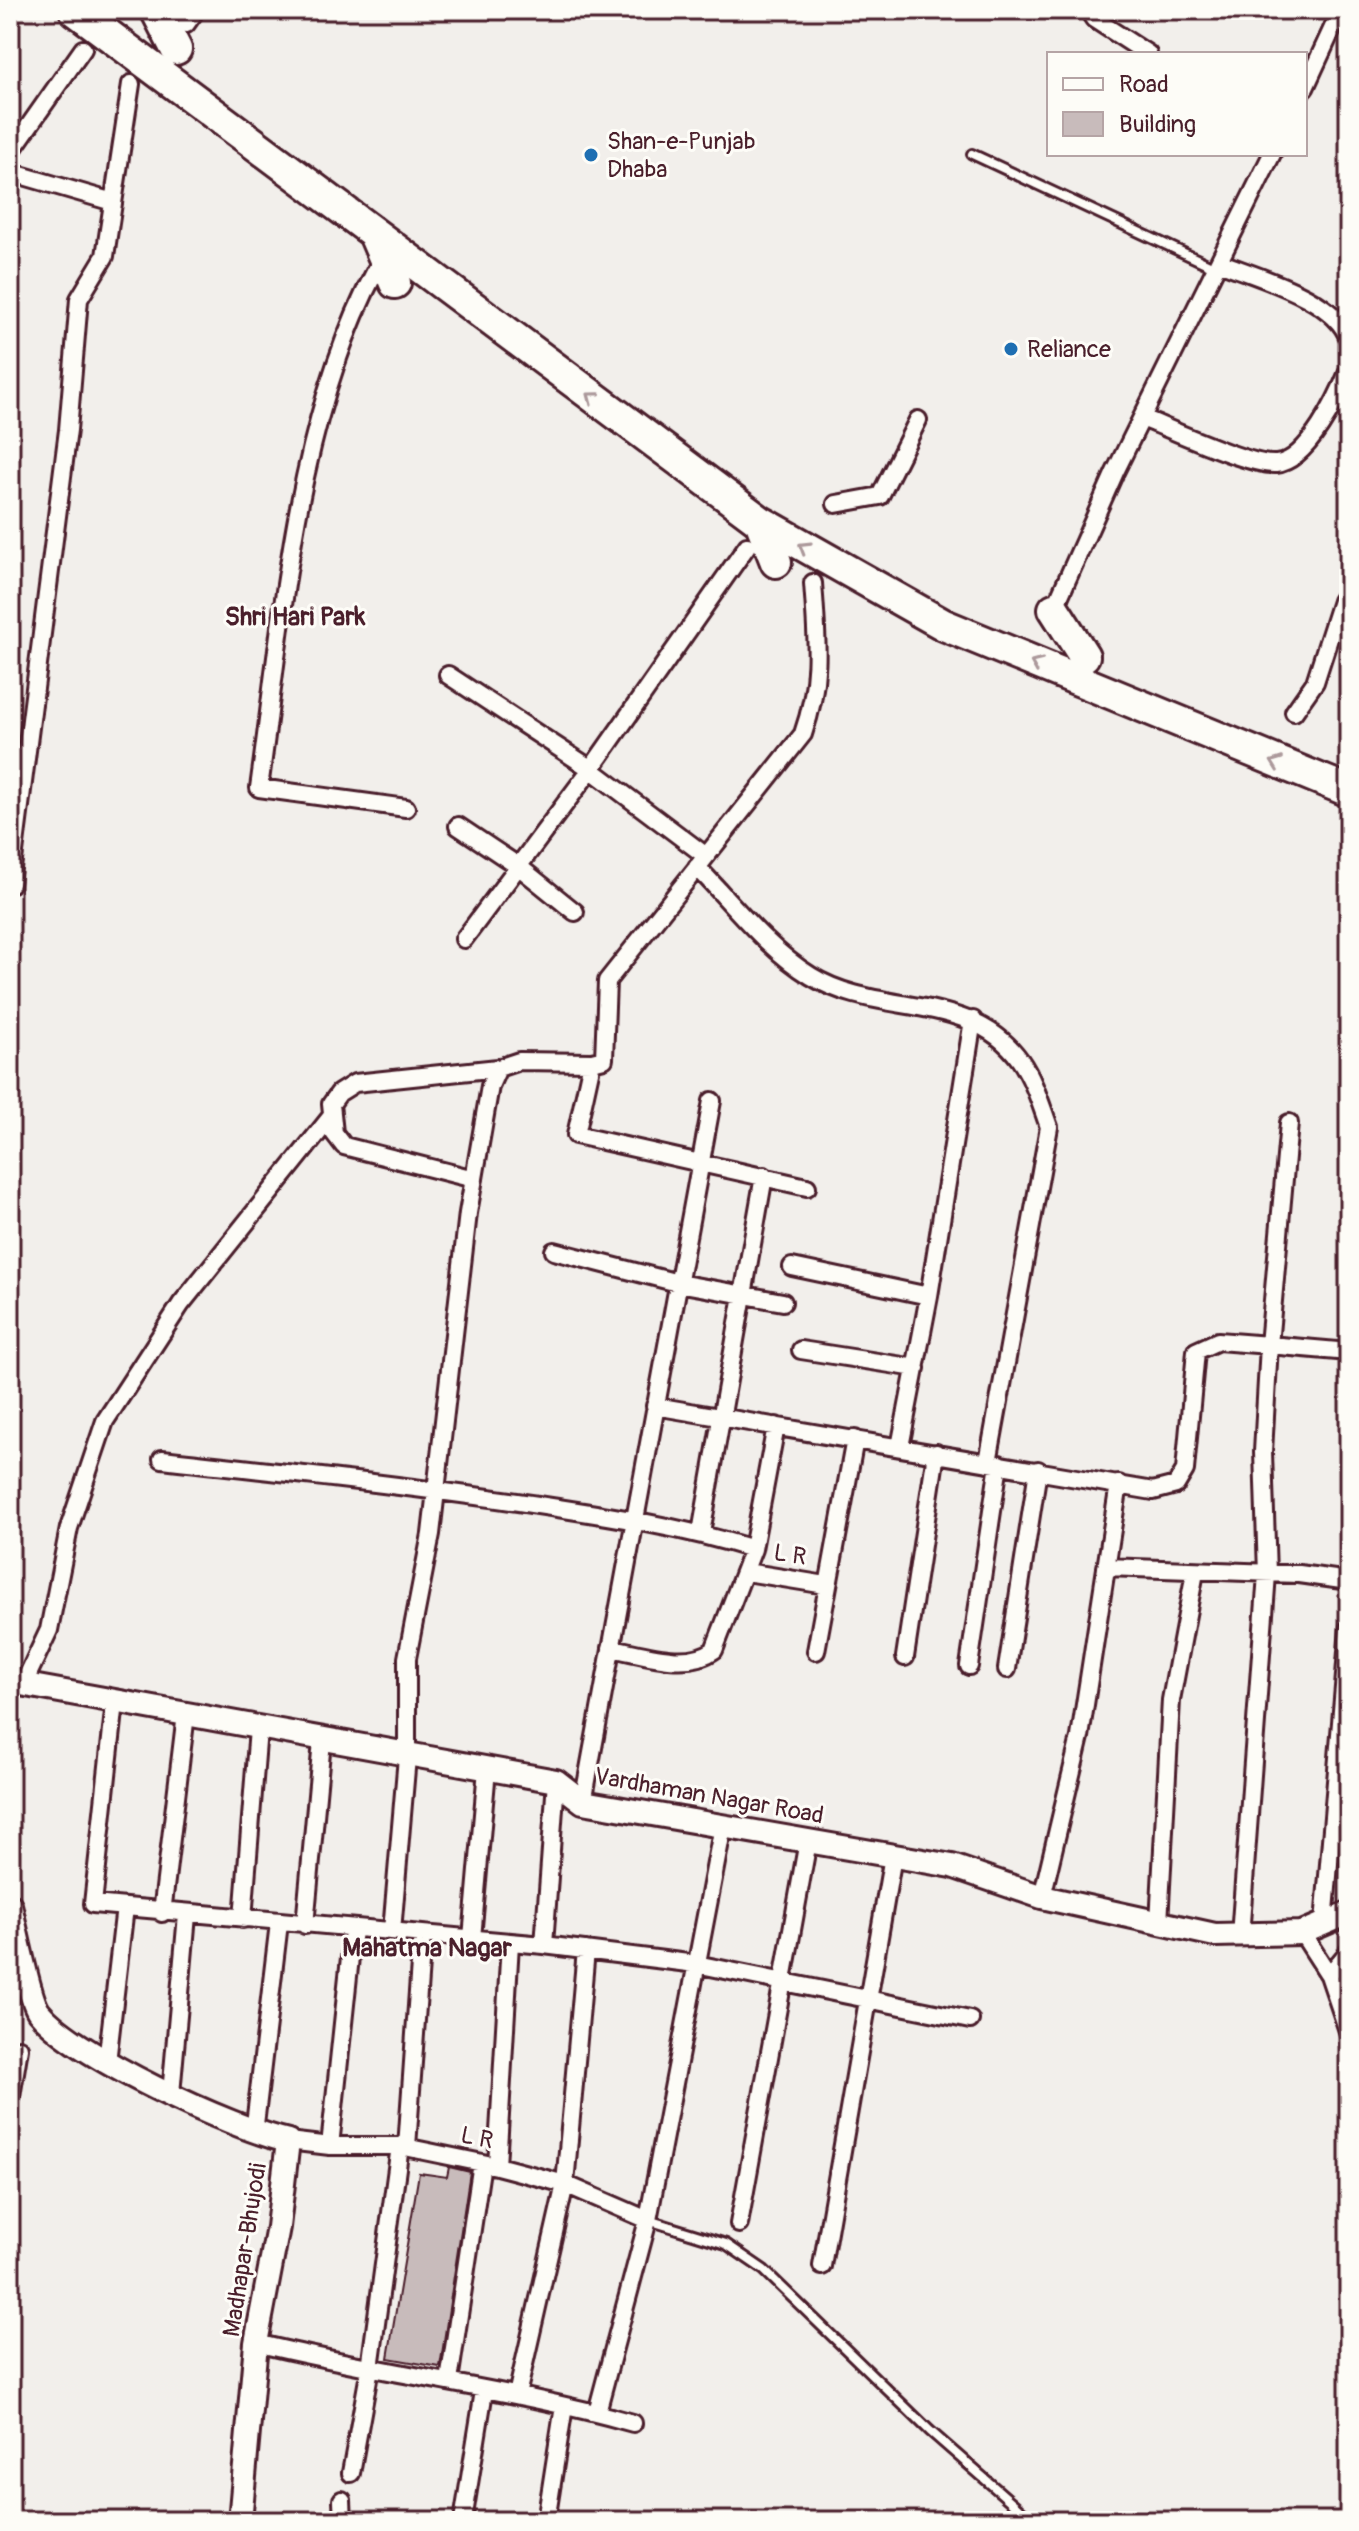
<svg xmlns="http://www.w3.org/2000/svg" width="1359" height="2531" font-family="Pangolin,sans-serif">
<rect width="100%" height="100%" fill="#f2efeb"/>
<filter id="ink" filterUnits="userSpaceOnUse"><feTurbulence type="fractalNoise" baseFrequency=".0125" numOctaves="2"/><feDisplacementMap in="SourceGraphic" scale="16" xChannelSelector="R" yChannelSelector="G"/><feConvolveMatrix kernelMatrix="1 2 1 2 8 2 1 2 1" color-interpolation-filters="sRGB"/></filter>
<g filter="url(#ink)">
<path fill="#c8bbbb" stroke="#4a1f2b" stroke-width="2" d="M449 2167 470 2172 440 2367 388 2358 419 2173 447 2177Z"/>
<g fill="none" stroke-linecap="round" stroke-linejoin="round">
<g stroke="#4a1f2b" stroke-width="14">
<path id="lane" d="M972 154 1216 268
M648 2220 726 2244 764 2270 930 2431 1033 2521"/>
</g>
<g stroke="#4a1f2b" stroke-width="22">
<path id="street" d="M1088 10 1094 19 1148 54
M186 24 196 10
M1305 88 1341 10
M10 153 83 49
M10 172 113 202
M1219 262C1256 277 1337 298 1349 340
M376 270C295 422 283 619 259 788L406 808
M1142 418C1171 429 1249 466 1276 464 1308 461 1338 397 1349 370
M836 504 880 496 918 420
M1054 609 1115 472 1272 154
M448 675 585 765 706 856
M1294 712 1315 682 1341 601 1349 589
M458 826 518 866 575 912
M697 867C733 904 767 949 811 976 877 1017 971 991 1020 1060 1034 1080 1041 1105 1049 1127L988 1462
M10 884 68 430 79 299 105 256 131 84
M464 939 591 769 747 546
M474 1179 344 1146 334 1133 331 1104 339 1093 355 1083 498 1068
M807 1187 576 1135 592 1062 604 1059 607 981 803 734C822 680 817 639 813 583
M554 1251 678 1283 783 1302
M792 1267 929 1296
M801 1350 916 1368
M655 1406 1153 1491 1176 1485 1185 1470 1196 1351 1218 1341 1269 1345 1289 1123
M900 1447 929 1296 973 1020
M162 1459C287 1473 413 1486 538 1505 611 1516 682 1527 753 1549
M701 1533 764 1176
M1106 1567 1299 1574 1349 1581
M746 1572 826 1585
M611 1648C641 1653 687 1670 714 1650L753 1549 776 1426
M816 1651 855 1439
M905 1657 936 1453
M969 1666 999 1464
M1007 1669 1038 1470
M23 1685 49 1630 69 1528 105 1421 181 1304 330 1118
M115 1702 93 1904 544 1945 696 1964 970 2020
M583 1802 712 1101
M1042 1897 1080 1737 1119 1484
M162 1913 186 1714
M243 1919 258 1729
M1159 1923 1171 1700 1195 1572
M1324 1923 1349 1628
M305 1925 322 1741
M392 1931 407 1757V1658L431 1534 468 1213 490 1086 498 1068 519 1061 592 1062
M1302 1933 1329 1975 1349 2034
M1240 1936 1267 1574 1263 1452 1269 1345 1349 1352
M472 1938 487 1769
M544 1945 556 1781
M1329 1975 1349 1951
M107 2062 125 1907
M171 2094 187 1915
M10 2103 19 2048
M254 2133 279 1923
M288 2141 330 2146H400L497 2166 565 2184 648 2220
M330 2146 353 1929
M407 2147 422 1935
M497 2166 510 1943
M739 2224 808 1841
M822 2266 893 1856
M256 2343C381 2374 509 2388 633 2423
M449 2381 482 2163
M517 2395 565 2184 586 1950
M597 2412 648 2220 723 1826
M351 2473 370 2368 400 2146
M342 2500 343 2521
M463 2521 484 2391
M546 2521 564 2406"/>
</g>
<g stroke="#4a1f2b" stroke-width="28">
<path id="secondary" d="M10 1682 556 1781 583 1802 952 1866 1042 1897 1215 1935 1302 1933 1349 1913
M10 1905C15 1925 29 1999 39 2012 75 2056 231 2128 288 2141L278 2227 256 2343 240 2521"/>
</g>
<g stroke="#4a1f2b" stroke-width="36">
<path id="highway" d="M75 10 760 521 944 625 1349 791
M156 10 176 49
M374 234 395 283
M760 521 776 562
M1054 609 1084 656"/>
</g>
<use href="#lane" stroke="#fdfcf7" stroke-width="8"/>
<use href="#street" stroke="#fdfcf7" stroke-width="16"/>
<use href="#secondary" stroke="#fdfcf7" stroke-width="22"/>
<use href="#highway" stroke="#fdfcf7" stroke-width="30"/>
</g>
<defs><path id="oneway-chevron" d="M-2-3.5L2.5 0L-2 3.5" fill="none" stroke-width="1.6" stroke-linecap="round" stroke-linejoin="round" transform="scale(2)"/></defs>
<g stroke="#ac999b">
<use href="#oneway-chevron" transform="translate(592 397) rotate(-143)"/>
<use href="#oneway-chevron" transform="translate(804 547) rotate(-149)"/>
<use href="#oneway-chevron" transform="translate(1036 664) rotate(-157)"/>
<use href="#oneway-chevron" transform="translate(1276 763) rotate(-159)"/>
</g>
</g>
<g fill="#1f6fb2" stroke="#fdfcf7" stroke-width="3">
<circle cx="591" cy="155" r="8"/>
<circle cx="1011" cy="349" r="8"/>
</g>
<g text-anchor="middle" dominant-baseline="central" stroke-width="6" stroke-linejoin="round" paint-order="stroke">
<g font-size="24" fill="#4a1f2b" stroke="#fdfcf7" text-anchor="start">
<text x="607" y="141">Shan-e-Punjab<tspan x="607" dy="28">Dhaba</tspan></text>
<text x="1027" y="349">Reliance</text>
</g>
<g font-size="24" fill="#4a1f2b" stroke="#fdfcf7">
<text transform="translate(790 1555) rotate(9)">L R</text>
<text transform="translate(709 1796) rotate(10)">Vardhaman Nagar Road</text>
<text transform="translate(477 2138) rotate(12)">L R</text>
<text transform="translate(245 2250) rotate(-81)">Madhapar-Bhujodi</text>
</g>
<g font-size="26" font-weight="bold" fill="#4a1f2b" stroke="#fdfcf7">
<text x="295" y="617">Shri Hari Park</text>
<text x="427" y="1948">Mahatma Nagar</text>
</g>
</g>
<rect width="1359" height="2531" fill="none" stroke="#fdfcf7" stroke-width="40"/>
<rect x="20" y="20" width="1319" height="2491" fill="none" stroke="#4a1f2b" stroke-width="3" filter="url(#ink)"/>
<rect x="1047" y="52" width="260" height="104" fill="#fdfcf7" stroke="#b5a4a5" stroke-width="2"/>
<rect x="1063" y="78" width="40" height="12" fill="#fdfcf7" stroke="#b5a4a5" stroke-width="2"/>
<text x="1119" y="92" font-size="24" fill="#4a1f2b">Road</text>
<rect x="1063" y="112" width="40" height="24" fill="#c8bbbb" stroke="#b5a4a5" stroke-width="2"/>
<text x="1119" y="132" font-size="24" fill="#4a1f2b">Building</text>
</svg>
